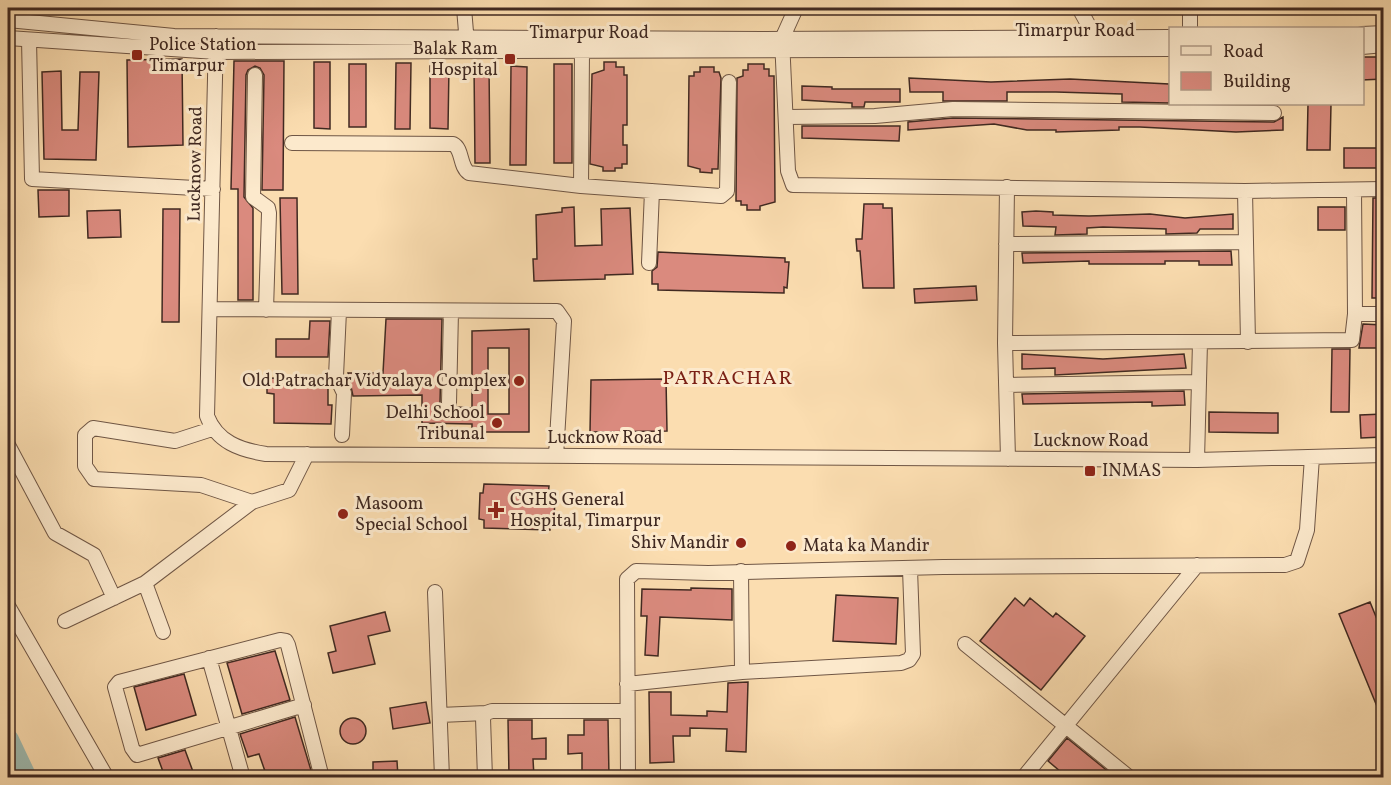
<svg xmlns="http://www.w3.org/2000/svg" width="1391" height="785" font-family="Vollkorn,serif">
<rect width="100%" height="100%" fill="#fbddb0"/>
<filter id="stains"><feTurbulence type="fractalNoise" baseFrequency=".00333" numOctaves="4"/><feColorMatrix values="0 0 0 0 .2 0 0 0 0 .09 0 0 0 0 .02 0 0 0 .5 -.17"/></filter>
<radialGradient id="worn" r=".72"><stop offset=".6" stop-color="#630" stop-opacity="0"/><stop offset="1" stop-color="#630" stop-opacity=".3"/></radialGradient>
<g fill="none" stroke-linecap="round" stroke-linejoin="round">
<path stroke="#9fbbb1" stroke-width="22" d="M8 740 26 778"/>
</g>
<path fill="#da8a7e" stroke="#402921" stroke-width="1.5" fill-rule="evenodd" d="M1362 57H1383V79L1362 80Z
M182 59 183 145 128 147 127 60Z
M234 61H284L283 190H262L264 75 260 68 255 66 248 70 246 75 244 197 253 208V300H238V189H231Z
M314 62H330V129L314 128Z
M604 62H616V67H624V75H627V125H623V145H627V164H622V168H615V171H603V167L590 164 592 74 604 70Z
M396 63H411L410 129H395Z
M349 64H366V127H349Z
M554 64H572V163H554Z
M748 64H764V69H769V76H774L775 202 760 206V210H747V205H741V201H736L737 78 743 76V70H748Z
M474 65H489L490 163H475Z
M430 66H449L448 129 430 128Z
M511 66 527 67 526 165H510Z
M700 67H714V72H719L721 78 718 169H712V173L700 172V169L688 166 689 76H694V72H700Z
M61 71 62 130H78L80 72H99L96 160 44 159 42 72Z
M909 78 991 82 1070 79 1169 84V103L1122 102V94L1056 92H1007V101H943V92H910Z
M802 86 832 87V89H900V102H865L864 107H852V103L802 100Z
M1308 104H1331L1330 150H1307Z
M1283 117V130L1236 132 1140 127H1119V130L1056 132V130H1027L994 124 908 130V122L953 118 1274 122Z
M802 126H900L899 141 802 138Z
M1344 148H1383V168H1344Z
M38 190H69V216L39 217Z
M280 198H297L298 294H282Z
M1373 198H1383V298H1372Z
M864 204H883V208H892L894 288H863L860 251H857L856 239H862Z
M574 207 575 246 602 245 601 209 630 208 633 274 605 275V279L534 281 533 259H537L536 215 562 212V208Z
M1318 207H1345V230H1318Z
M163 209H180L179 322H162Z
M120 210 121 237 88 238 87 211Z
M1036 211 1053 212V215L1089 216 1150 214 1185 218 1233 214V229H1200L1197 233 1166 234V229L1103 227 1087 228V234L1055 235 1056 227 1023 226 1022 212Z
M1231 251 1232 265H1199V261H1165V264H1089V261L1023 263 1022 253Z
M658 252 785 258V262H789L787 288 784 287V293L658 290V284H652V271L657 267Z
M976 286 977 300 915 303 914 289Z
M386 319H442L440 403 441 408 448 412 457 407 472 408V331L529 329V432H472V424L422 423V395L353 396 348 373H383ZM488 348H509V414H488Z
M310 321H330L328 357H276V339H309Z
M1363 324 1383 325V348H1359Z
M1332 349H1350L1349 412H1331Z
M1022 354 1103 359 1184 354 1186 368 1055 375V368L1022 369Z
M267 378 328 379V405H332L331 424 274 423V394L267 393Z
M666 379 667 431 590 432 591 380Z
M1184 391 1185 405 1152 406V402L1023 404 1022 394Z
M1209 412 1278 413V433L1209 432Z
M1383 414V437L1361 438 1360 415Z
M484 484 549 486 548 496H555L554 521H550V530L484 528V520L479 519 480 493H483Z
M691 588 732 589V620L660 617 658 656 645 655 647 616H641L642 589 691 590Z
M836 595 898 598 896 644 833 641Z
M1015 598 1024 606 1030 598 1053 617 1056 613 1085 636 1041 690 980 641Z
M1370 602 1383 634V721L1339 614Z
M385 612 390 631 368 636 375 664 333 673 328 653 336 651 330 626Z
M275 651 290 700 242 714 227 663Z
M184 674 196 715 146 730 134 687Z
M748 682 746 752 726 751 727 729 690 728V736H673L674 762 650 763 649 692H671V715L707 716V711L727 712 728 683Z
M426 702 430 723 393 729 390 708Z
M295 717 313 777H267L259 754 248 757 240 734Z
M340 731a13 13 0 1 1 26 0a13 13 0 1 1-26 0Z
M508 720H532V739L546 738V759H533L534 777H509Z
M584 720H608L609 777H582V753L568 754V735H584Z
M1067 738 1115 777H1067L1048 761Z
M185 750 195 777H165L158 758Z
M397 761 398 777H373V762Z"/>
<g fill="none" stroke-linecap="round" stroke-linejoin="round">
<g stroke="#6f5645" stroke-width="16">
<path id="minor" d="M464 8 467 44
M796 8 782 39 788 171 793 185 1245 191 1384 189
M1079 8 1095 37V43
M8 20 174 36 763 39 1170 37
M1190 28V8
M1362 34 1384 33
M216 36 207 416C217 442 240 450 266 454L1197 460 1384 455
M8 38 216 52 1170 49
M29 40 32 179 213 189
M1362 47 1384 45
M255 75 253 197 268 208 269 213 266 310
M787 117 875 116 953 109 1274 113
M292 143 453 144C463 149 459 166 469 173L581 186 721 196 727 191 729 82
M581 186 582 51
M1007 187 1005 343 1008 459
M1245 191 1248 342
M1006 244 1246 242
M649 263 652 191
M211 309 557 311 564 321 556 456
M339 311 336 376 344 393 342 435
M1355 314H1384
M1005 343 1352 340 1355 314 1354 190
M1006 385 1199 382
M449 403 451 311
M8 445 55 533 94 555 114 598
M1197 460 1200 342
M252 502 289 490 307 454
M741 571 742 672
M145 583 163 632
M435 592 442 778
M8 606 107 778
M65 621 145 583 252 502 201 485 94 479 85 466V435L93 428 175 441 212 429
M965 644 1130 778
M209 658 243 778
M627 684 742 672 901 663 909 660 913 654 910 569
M304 705 137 755 132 748 115 687 119 682 280 640 286 641 288 645 322 778
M440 715 486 713
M485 778 483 718 486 713 492 711H627
M628 778 627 579 636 571 708 573 943 567 1285 565 1297 561 1307 530 1312 457
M1023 778 1197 565"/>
</g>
<use href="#minor" stroke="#fce9cc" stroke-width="14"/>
</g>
<g fill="#8f2418" stroke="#fce9cc" stroke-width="2">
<rect x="131" y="49" width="12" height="12" rx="3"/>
<rect x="504" y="53" width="12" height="12" rx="3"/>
<circle cx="519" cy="381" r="6"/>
<circle cx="497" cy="423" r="6"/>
<rect x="1084" y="465" width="12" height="12" rx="3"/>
<path d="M493 501h6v6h6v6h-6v6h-6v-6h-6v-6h6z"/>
<circle cx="343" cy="514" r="6"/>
<circle cx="741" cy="543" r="6"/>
<circle cx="791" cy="546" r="6"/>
</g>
<g text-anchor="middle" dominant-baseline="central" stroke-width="6" stroke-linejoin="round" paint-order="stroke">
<g font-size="18" fill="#402921" stroke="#fce9cc">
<text x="1075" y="31">Timarpur Road</text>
<text x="589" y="33">Timarpur Road</text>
<text transform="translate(196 164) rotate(-89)">Lucknow Road</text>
<text x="605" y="438">Lucknow Road</text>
<text x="1091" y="441">Lucknow Road</text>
</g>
<g font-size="18" fill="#402921" stroke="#fce9cc" text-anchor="start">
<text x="149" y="45">Police Station<tspan x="149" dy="21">Timarpur</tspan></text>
<text x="498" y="49" text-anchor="end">Balak Ram<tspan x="498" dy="21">Hospital</tspan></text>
<text x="507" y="381" text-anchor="end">Old Patrachar Vidyalaya Complex</text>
<text x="485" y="413" text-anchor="end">Delhi School<tspan x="485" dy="21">Tribunal</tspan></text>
<text x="1102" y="471">INMAS</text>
<text x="510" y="500">CGHS General<tspan x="510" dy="21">Hospital, Timarpur</tspan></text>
<text x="355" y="504">Masoom<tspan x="355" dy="21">Special School</tspan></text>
<text x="729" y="543" text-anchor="end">Shiv Mandir</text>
<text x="803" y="546">Mata ka Mandir</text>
</g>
<g font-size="20" letter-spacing="1.5" fill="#7a1f14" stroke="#fce9cc">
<text x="728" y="379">PATRACHAR</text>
</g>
</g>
<rect width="1391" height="785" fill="none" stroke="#fbddb0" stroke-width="30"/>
<rect x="9" y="9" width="1373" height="767" fill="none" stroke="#402921" stroke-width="3"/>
<rect x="15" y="15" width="1361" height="755" fill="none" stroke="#402921" stroke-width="1.5"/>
<rect x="1169" y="27" width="195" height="78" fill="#fce9cc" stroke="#b19c88" stroke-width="1.5"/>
<rect x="1181" y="46" width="30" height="9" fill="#fce9cc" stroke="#b19c88" stroke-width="1.5"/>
<text x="1223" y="57" font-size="18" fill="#402921">Road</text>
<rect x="1181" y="72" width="30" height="18" fill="#da8a7e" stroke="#b19c88" stroke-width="1.5"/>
<text x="1223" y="87" font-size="18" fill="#402921">Building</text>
<rect width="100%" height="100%" filter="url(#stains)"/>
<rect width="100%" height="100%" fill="url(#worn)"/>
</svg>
